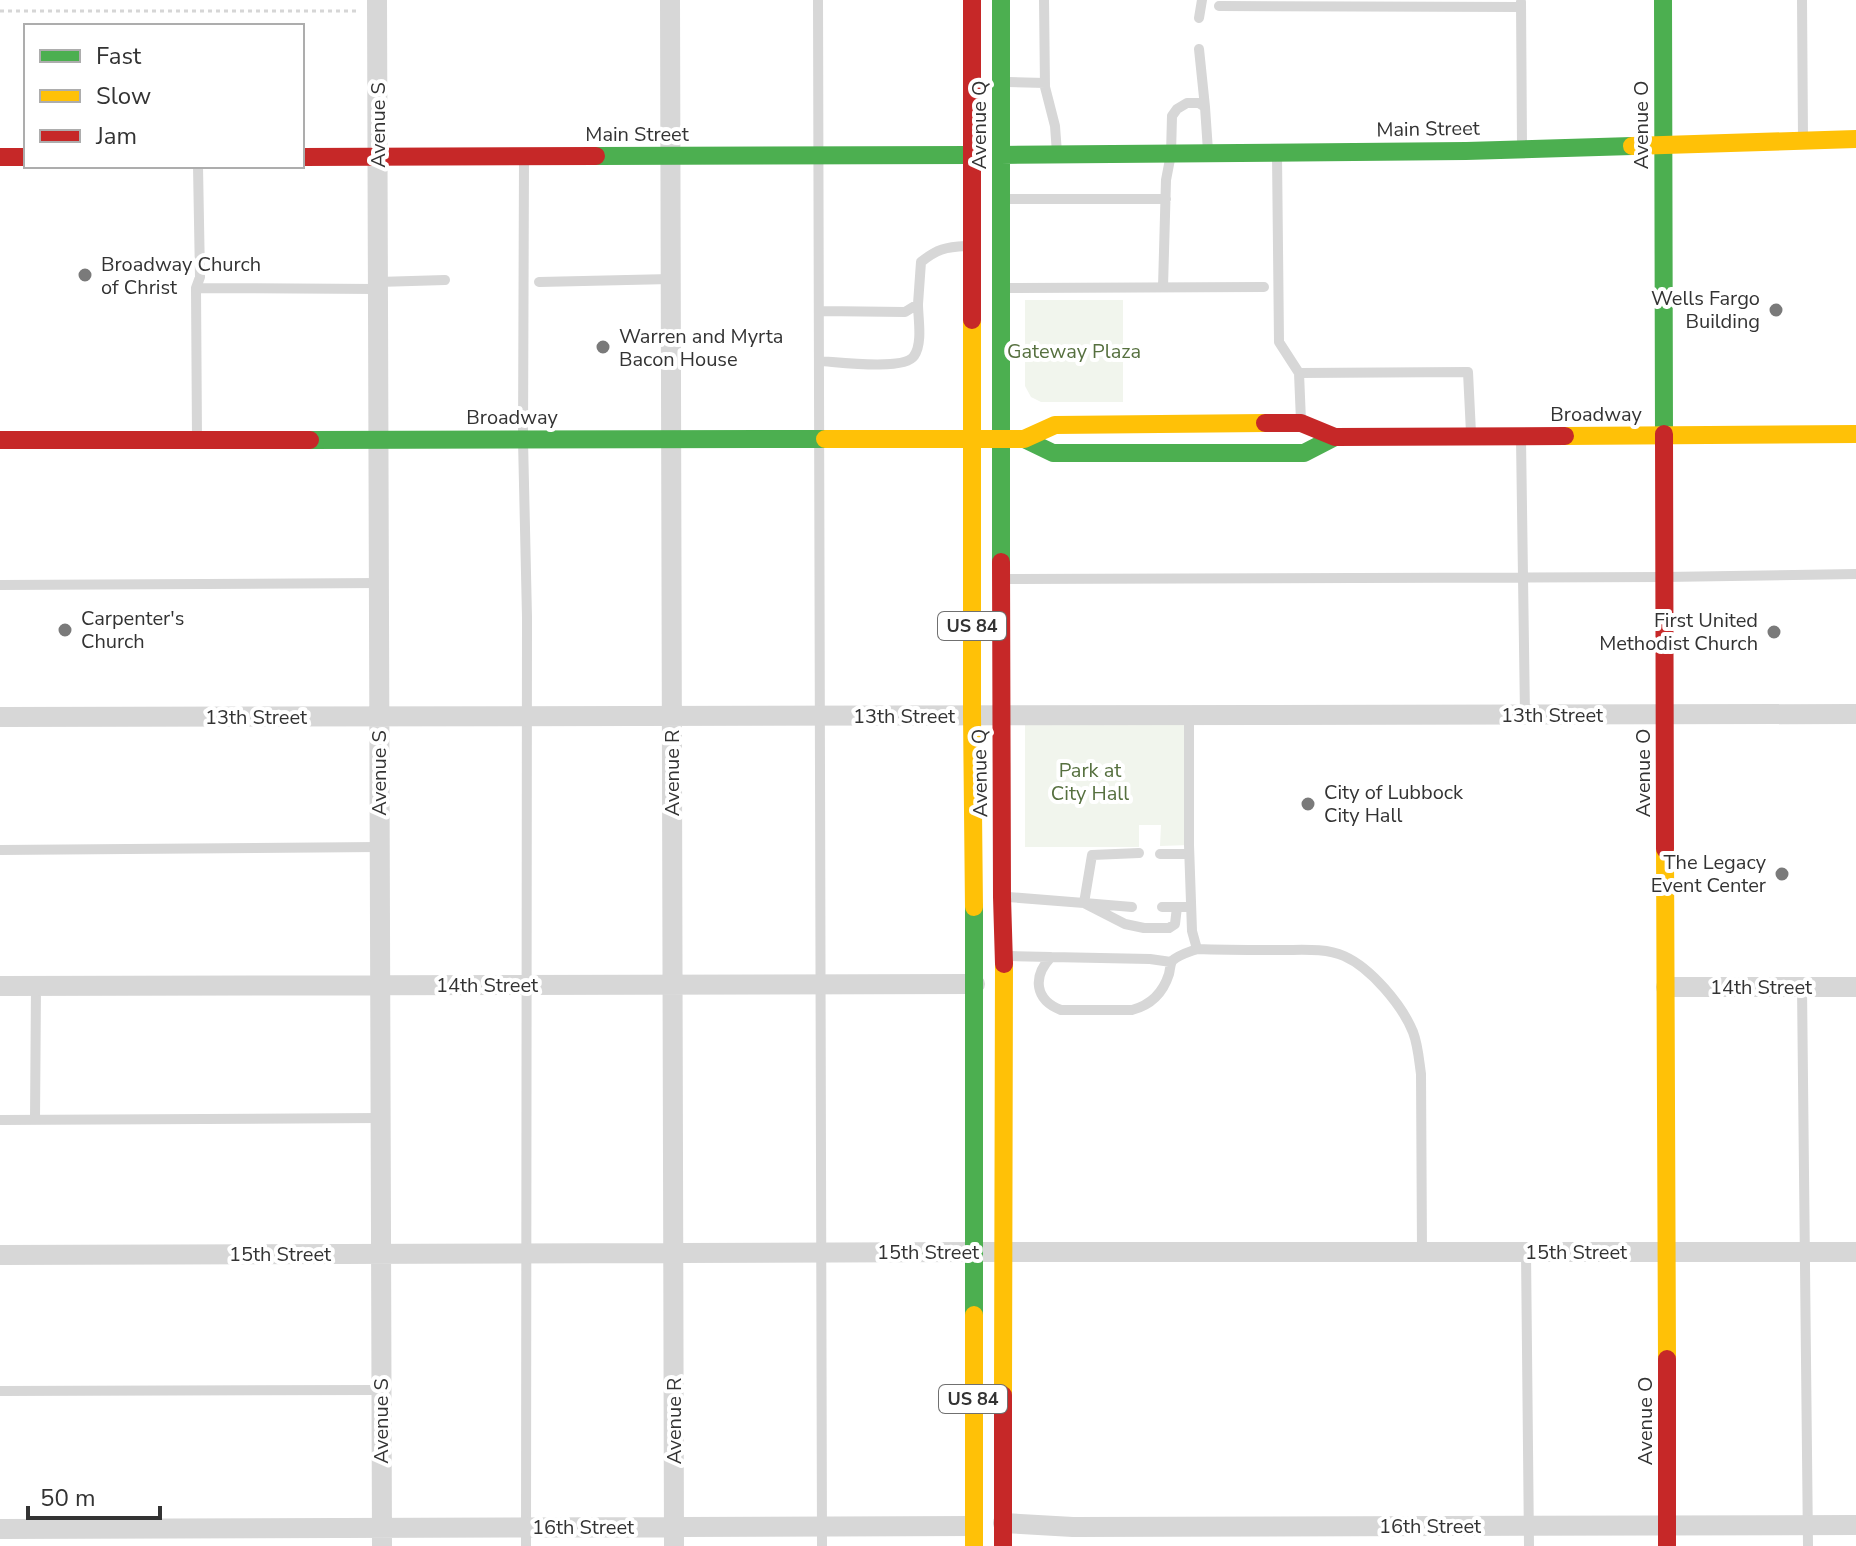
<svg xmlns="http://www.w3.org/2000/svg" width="1856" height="1546" font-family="'Nunito Sans',sans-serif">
<rect width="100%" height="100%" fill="#fff"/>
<path fill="#f1f5ed" d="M1025 300H1123V402H1041L1031 397 1025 386Z
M1025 715H1189V845L1160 846 1161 825H1139V847H1025Z"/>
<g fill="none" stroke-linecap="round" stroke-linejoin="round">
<path stroke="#d6d6d6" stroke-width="3" stroke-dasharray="4 4" stroke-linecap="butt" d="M0 11H357"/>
<path stroke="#d7d7d7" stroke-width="10" d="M818 0 822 1546
M1044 0 1045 87 1055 126 1057 153
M1802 0 1803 138
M1521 2 1522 146
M1219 6 1521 7
M1199 18 1202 0
M1199 49 1205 107
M1007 82 1045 83
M1277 155 1279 342 1299 373 1301 421
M524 160 523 440 527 617 526 1546
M1007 199H1166
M378 282 445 280
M539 282 671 279
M1163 287 1166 180 1171 154 1172 116 1177 109 1187 103H1199L1205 107 1208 151
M196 288 378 289
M1006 288 1264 287
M820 311 905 312 918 304 921 262C937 249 946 247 966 246
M820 361C838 362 904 371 914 356 923 343 918 319 918 304
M1299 373 1468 372 1471 433
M197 439 196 288 200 277 198 166
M1521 439 1525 715
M1006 579 1665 577 1856 574
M0 585 379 583
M1189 715V845L1192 931 1197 949
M0 850 379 847
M1160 854H1189
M1008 897 1084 903 1125 924 1144 928H1169L1175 924 1177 907H1191
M1132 907 1084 903 1092 855 1139 853
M1162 907H1177
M1009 956 1051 957
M1171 962 1150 959 1051 957C1032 977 1035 1000 1061 1010H1132C1151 1005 1163 993 1169 974 1170 970 1170 965 1172 961 1178 955 1189 952 1197 949 1225 950 1254 950 1283 950 1302 950 1326 948 1344 956 1371 968 1402 1005 1413 1032 1418 1045 1419 1060 1421 1074L1422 1252
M1802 987 1808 1546
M0 1120 380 1118
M35 1120 36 986
M1526 1252 1529 1546
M0 1391 381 1390"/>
<path stroke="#d7d7d7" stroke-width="20" d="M377 0 382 1546
M670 0 674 1546
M0 717 1856 714
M0 986 975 984
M1666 987H1856
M0 1255 974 1252H1856
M1003 1523 1073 1527 1856 1525
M0 1529 973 1526"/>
<path stroke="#4caf50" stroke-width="18" d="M1663 0 1664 434
M1001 155 1466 151 1632 146
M596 156 972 155
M1024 439 1053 453H1304L1335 437
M310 440 825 439
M1001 562V0
M974 907V1315"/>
<path stroke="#ffc107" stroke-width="18" d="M1632 146 1856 139
M972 320V715L974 907
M1565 436 1856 434
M825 439H1024L1055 425 1265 423
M1665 849 1667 1359
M1003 1395 1004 964
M974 1546V1315"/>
<path stroke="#c62828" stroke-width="18" d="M972 0V320
M0 157H26
M302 157 596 156
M1265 423H1301L1335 437 1565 436
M1664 434 1665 849
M0 440H310
M1001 562 1002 897 1004 964
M1667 1359V1546
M1003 1546V1395"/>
</g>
<g fill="#7a7a7a" stroke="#fff" stroke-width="3">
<circle cx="85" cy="275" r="8"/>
<circle cx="1776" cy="310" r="8"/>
<circle cx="603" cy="347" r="8"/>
<circle cx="65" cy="630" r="8"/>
<circle cx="1774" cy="632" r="8"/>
<circle cx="1308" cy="804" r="8"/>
<circle cx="1782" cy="874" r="8"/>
</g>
<g text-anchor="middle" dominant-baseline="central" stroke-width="8" stroke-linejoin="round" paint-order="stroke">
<g fill="#fff" stroke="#707070" stroke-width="2">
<rect x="938" y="612" width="68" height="28" rx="6"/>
<rect x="939" y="1385" width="68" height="28" rx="6"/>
</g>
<g font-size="18" font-weight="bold" fill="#333">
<text x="972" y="626">US 84</text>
<text x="973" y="1399">US 84</text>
</g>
<g font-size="20" fill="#333" stroke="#fff">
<text transform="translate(378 125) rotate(-90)">Avenue S</text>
<text transform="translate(979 125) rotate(-90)">Avenue Q</text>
<text transform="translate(1641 125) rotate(-90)">Avenue O</text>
<text transform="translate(1428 129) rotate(-1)">Main Street</text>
<text x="637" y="134">Main Street</text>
<text x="1596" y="414">Broadway</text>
<text x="512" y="417">Broadway</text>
<text x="1552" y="715">13th Street</text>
<text x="904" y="716">13th Street</text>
<text x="256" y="717">13th Street</text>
<text transform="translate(379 773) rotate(-90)">Avenue S</text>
<text transform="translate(672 773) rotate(-90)">Avenue R</text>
<text transform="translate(980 773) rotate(-91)">Avenue Q</text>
<text transform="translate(1643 773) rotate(-90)">Avenue O</text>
<text x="487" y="985">14th Street</text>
<text x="1761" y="987">14th Street</text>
<text x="928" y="1252">15th Street</text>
<text x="1576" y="1252">15th Street</text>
<text x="280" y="1254">15th Street</text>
<text transform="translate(381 1421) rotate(-90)">Avenue S</text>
<text transform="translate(674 1421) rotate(-90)">Avenue R</text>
<text transform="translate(1645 1421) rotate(-90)">Avenue O</text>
<text x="1430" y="1526">16th Street</text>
<text x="583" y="1527">16th Street</text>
</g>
<g font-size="20" fill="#333" stroke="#fff" text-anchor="start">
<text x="101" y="264">Broadway Church<tspan x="101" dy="23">of Christ</tspan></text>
<text x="1760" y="298" text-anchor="end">Wells Fargo<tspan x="1760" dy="23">Building</tspan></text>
<text x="619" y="336">Warren and Myrta<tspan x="619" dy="23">Bacon House</tspan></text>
<text x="81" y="618">Carpenter's<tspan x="81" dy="23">Church</tspan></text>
<text x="1758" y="620" text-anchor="end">First United<tspan x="1758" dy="23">Methodist Church</tspan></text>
<text x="1324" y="792">City of Lubbock<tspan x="1324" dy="23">City Hall</tspan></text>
<text x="1766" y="862" text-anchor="end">The Legacy<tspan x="1766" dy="23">Event Center</tspan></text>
</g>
<g font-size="20" fill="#56703f" stroke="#fff">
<text x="1074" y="351">Gateway Plaza</text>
<text x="1090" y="770">Park at<tspan x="1090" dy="23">City Hall</tspan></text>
</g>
</g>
<rect x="24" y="24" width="280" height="144" fill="#ffffff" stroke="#adadad" stroke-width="2"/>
<rect x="40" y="50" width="40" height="12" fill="#4caf50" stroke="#adadad" stroke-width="2"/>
<text x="96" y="64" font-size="24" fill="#333333">Fast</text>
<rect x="40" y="90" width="40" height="12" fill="#ffc107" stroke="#adadad" stroke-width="2"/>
<text x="96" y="104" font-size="24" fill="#333333">Slow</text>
<rect x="40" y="130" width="40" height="12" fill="#c62828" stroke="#adadad" stroke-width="2"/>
<text x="96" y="144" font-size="24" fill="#333333">Jam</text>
<path d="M28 1506v12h132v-12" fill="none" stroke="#333333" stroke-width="4"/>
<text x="40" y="1506" font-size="24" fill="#333333" stroke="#ffffff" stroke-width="6" paint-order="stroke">50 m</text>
</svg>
